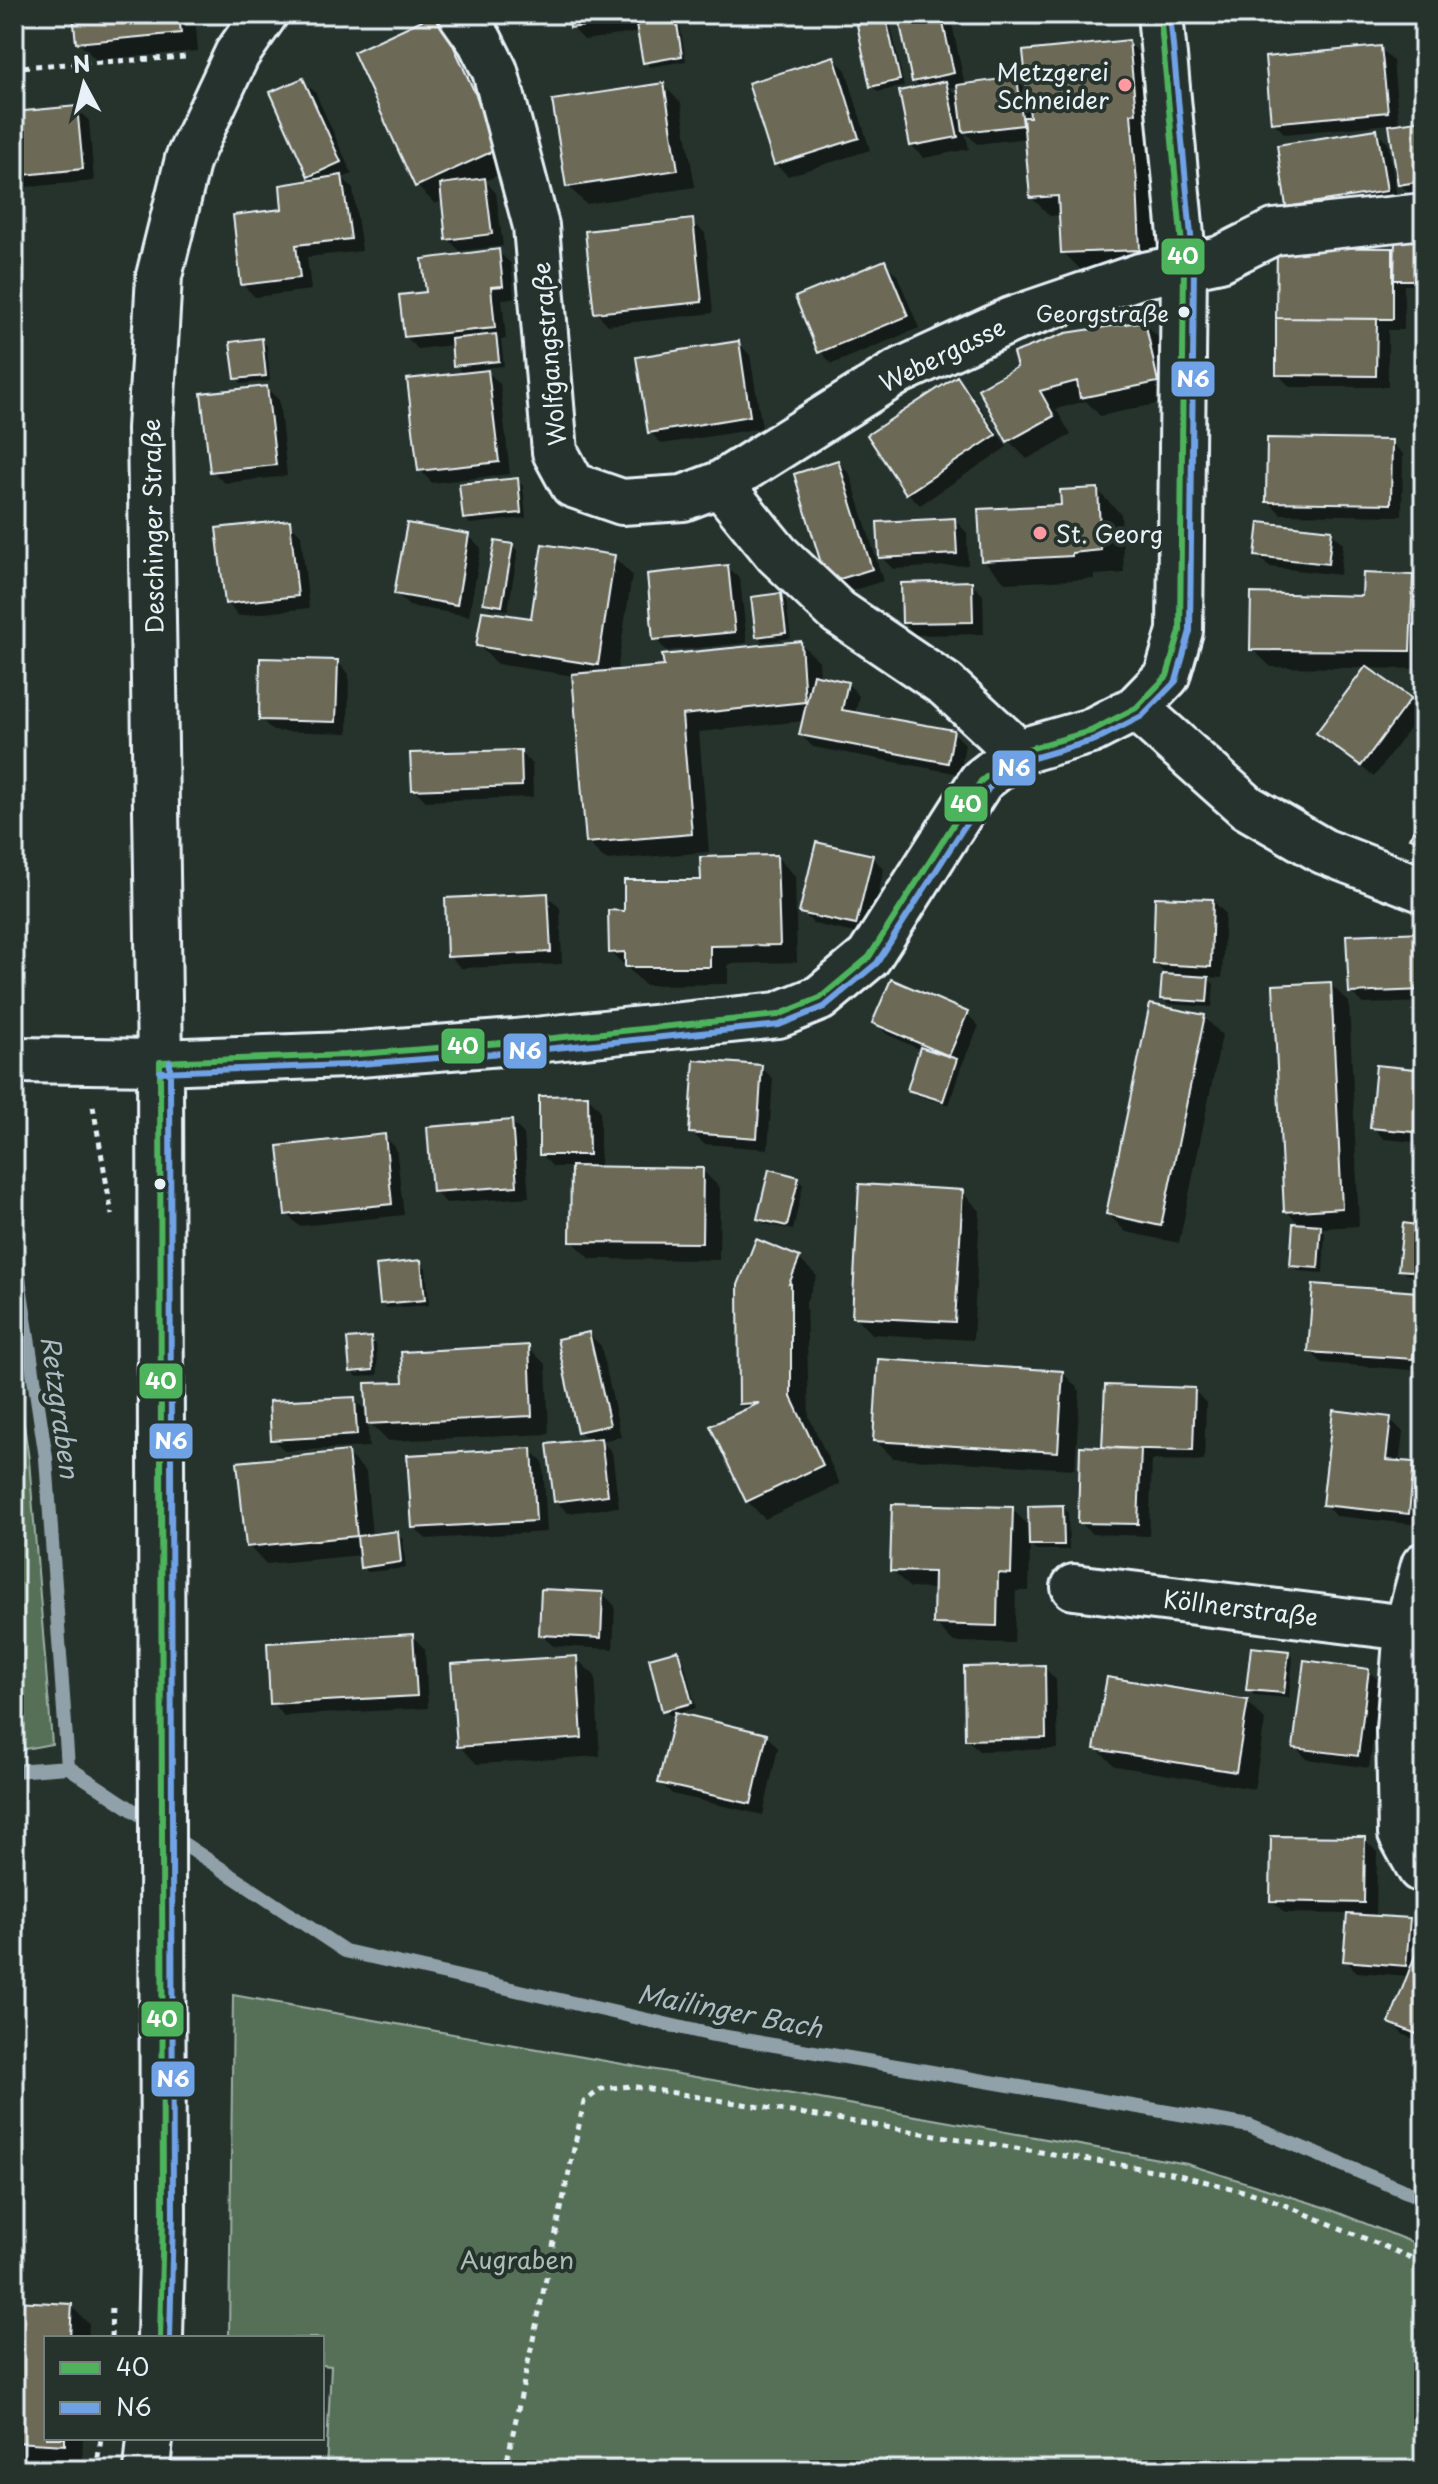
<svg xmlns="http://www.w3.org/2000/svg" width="1438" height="2484" font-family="'Playpen Sans',sans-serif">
<rect width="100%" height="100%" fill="#26332d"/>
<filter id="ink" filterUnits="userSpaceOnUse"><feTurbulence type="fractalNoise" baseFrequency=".0125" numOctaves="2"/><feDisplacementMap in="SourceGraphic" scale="16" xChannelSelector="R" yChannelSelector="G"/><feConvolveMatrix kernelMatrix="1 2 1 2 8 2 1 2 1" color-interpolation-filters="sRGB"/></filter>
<g filter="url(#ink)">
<path fill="#557057" stroke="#9eb0a8" stroke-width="2" d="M14 1354 29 1460 52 1744 14 1751Z
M233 1995 1187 2164 1324 2207 1424 2247V2470H326L331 2366 322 2365V2338H229Z"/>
<path fill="#0007" fill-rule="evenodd" d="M75 14H195L198 51 96 60 78 42Z
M570 14H666L667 21 675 20 680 25 686 61 650 67 645 62 640 32 584 40 572 27Z
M870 14H887L889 17 904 86 878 92 872 86Z
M900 14H950L965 86 1016 79 1029 92 1128 42 1146 60 1154 131 1148 132 1155 202 1157 268 1081 270 1063 252 1061 215 1050 216 1032 198 1027 138 977 144 965 132 969 149 924 158 912 146 922 88 914 81ZM959 86 961 99 950 88Z
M1237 14H1284L1241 18Z
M438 15 456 33 517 166 485 181 496 193 503 246 460 251 448 239 444 200 435 204 417 186Z
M1380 48 1393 61 1399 125 1424 122V195L1412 196 1400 184 1391 124 1285 134 1273 122Z
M833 58 846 70 870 150 788 176 775 164Z
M302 80 315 92 352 174 343 178 353 189 362 251 307 257 311 290 255 297 243 285 284 211 315 181 310 176Z
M663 85 681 103 695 187 586 204 568 186Z
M77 108 89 121 94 181 14 188V114Z
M1376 131 1388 143 1398 203 1300 218 1288 206Z
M692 221 705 233 713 313 608 325 596 312Z
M1424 240V285H1404V330H1388V387H1290L1278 374 1279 249 1392 250 1396 254Z
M498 251 511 264 514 298 502 299 506 339 501 340 504 366 484 368 500 384 510 474 432 483 420 470 464 374 455 365 453 345 418 349 406 337 428 294Z
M885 263 897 275 919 328 832 364 820 351Z
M1145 324 1163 342 1175 400 1100 416 1086 401 1056 409 1071 435 1027 459 1009 441 981 390Z
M261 340 267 346 270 381 242 384 237 379Z
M738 343 750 355 762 428 662 444 650 432Z
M957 378 969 390 1007 447 920 505 908 493Z
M266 388 279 400 287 476 225 483 212 471Z
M1391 442 1403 454 1402 516 1281 514 1268 501Z
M838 462 850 474 883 581 841 594 829 582Z
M517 480 523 486 526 518 470 524 465 518Z
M1097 490 1121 514 1124 573 1094 575V579L1006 583 983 560 1063 507Z
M955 520 967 533 968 565 893 569 881 557Z
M289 523 301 535 309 608 239 616 227 603Z
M1331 532 1343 544 1340 575 1269 567 1257 555Z
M469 536 481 548 469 616 409 606 396 593Z
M512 546 518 551 508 610 491 608 486 602Z
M614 557 632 575 617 672 666 668 800 643 819 661 820 677 847 683 859 696 855 714 953 732 965 744 960 774 813 747 801 735 804 721 699 732 709 852 606 860 587 842 574 676 497 664 478 645 533 620Z
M727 567 740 579 747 643 667 651 655 639Z
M1412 577 1424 589V669L1271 667 1252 649Z
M971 583 983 595 984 634 916 635 904 623Z
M781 596 786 601 791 638 763 642 757 636Z
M337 662 349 674 348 733 273 731 261 719Z
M1409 700 1421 712 1374 777 1319 733Z
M520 752 532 764 533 797 426 801 414 789Z
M777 857 795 876 797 962 728 964V984L645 985 611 952 626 913 703 882Z
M872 857 884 869 868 936 814 924 802 912Z
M547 895 560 908 562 964 461 968 449 956Z
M1213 901 1225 913 1222 978 1207 977 1214 984 1212 1007 1168 1004 1162 998 1168 977 1155 963Z
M1424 934V1002L1363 1004 1351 992Z
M892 981 967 1014 979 1026 961 1067 949 1105 915 1095 909 1089 921 1050 887 1034 874 1022Z
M1330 984 1349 1002 1359 1226 1320 1228 1325 1233 1323 1273 1298 1271 1292 1265 1302 1226 1286 1211Z
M1204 1017 1222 1035 1179 1243 1126 1232 1108 1214Z
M761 1067 773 1079 768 1149 704 1144 691 1132Z
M1424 1072V1143L1384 1139 1372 1127Z
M588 1097 600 1110V1169L702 1170 720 1188 719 1260 591 1259 572 1241 573 1167H553L541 1154Z
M512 1122 524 1134 529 1197 446 1203 434 1191Z
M384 1136 396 1148 404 1215 299 1226 287 1214Z
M798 1179 803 1185 793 1230 765 1224 759 1218Z
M962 1192 980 1211 973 1340 872 1334 854 1316Z
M1424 1228V1276L1406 1274 1400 1269Z
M798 1258 817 1276 806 1302 809 1417 840 1484 765 1519 747 1501 748 1410 741 1403Z
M420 1262 426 1268 429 1305 387 1308 382 1303Z
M1417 1294 1424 1301V1371L1322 1363 1310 1351Z
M589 1334 601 1346 621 1437 601 1441 612 1452 619 1507 568 1513 556 1501 590 1441 579 1431Z
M370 1339 376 1345 378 1375 358 1377 352 1372Z
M528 1347 546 1365 549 1434 388 1441 367 1421 369 1447 285 1451 273 1439 354 1399 369 1414 405 1384Z
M1062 1372 1080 1391 1075 1469 893 1458 875 1440Z
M1194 1390 1206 1403 1204 1461 1152 1460 1149 1536 1092 1534 1080 1522 1104 1450Z
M1390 1419 1403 1432 1399 1463 1413 1464 1424 1475 1421 1525 1336 1516 1324 1504Z
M531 1450 543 1462 547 1532 426 1539 414 1527Z
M348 1454 366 1472 372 1536 397 1533 403 1539 406 1568 368 1572 362 1567 361 1555 266 1564 248 1546Z
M1063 1507 1068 1513 1069 1550H1036L1030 1544 1029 1591H1016L1014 1643 954 1642 935 1624 936 1589 910 1588 892 1570 1012 1509 1030 1527Z
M603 1594 615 1606 613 1649 553 1646 541 1634Z
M413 1637 425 1649 428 1708 284 1716 272 1703Z
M678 1652 683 1658 696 1708 670 1715 664 1710Z
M1288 1652 1293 1658 1289 1698 1254 1695 1248 1689Z
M576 1658 595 1676 600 1756 477 1764 459 1746Z
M1044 1667 1056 1680 1058 1749 979 1751 967 1739Z
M1369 1671 1381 1683 1369 1768 1307 1759 1295 1747Z
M1247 1702 1265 1720 1254 1789 1115 1766 1096 1748Z
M766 1735 778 1748 763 1815 672 1794 660 1782Z
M1364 1839 1377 1852 1376 1918 1409 1920 1422 1932 1420 1948 1424 1949V2043L1404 2035 1391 2023 1409 1976 1357 1972 1345 1960 1349 1914 1285 1913 1272 1901Z
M14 2303 71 2306 89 2324 88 2338H46V2438H83L82 2462 14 2459Z"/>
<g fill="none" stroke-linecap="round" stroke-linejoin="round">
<path stroke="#90a1a9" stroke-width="14" d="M14 1245 46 1458 68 1767
M68 1767 345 1951 709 2034 1250 2126 1424 2199
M14 1771 68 1767"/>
</g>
<path fill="#6c6a56" stroke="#e8f1f8" stroke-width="2" d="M73 14H179L181 33 76 43Z
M435 14H439L500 148 415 187 353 52Z
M568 14H656V17L570 28Z
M861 14H885L900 80 870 87 855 15Z
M898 14H941L954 73 912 82Z
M676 18 682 56 643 63 636 25Z
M1129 40 1136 113 1131 114 1137 182 1140 250 1061 253 1058 196 1030 198 1023 117H1030L1023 51Z
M1381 46 1388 112 1271 123 1265 57Z
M834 56 859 138 774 165 748 83Z
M1017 77 1023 125 963 132 957 85Z
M303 78 341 162 308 177 270 92Z
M946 81 958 137 910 146 899 91Z
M664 83 678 170 566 187 552 100Z
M77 106 83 169 14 176V112Z
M1424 120V181L1398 185 1389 125Z
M1377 129 1387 191 1286 207 1277 145Z
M342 175 351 239 296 245 300 278 241 285 233 215 282 209 280 185Z
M485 178 492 234 446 240 440 184Z
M693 219 702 302 594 313 585 231Z
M1395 238H1424V280H1394Z
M1277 247 1393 248V319L1276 318Z
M499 249 503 286 491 287 495 328 404 337 399 295 426 292 422 259Z
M885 260 908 316 818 353 795 297Z
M1276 318 1377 319 1376 376 1276 375Z
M1145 321 1158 382 1080 398 1077 381 1040 391 1054 416 1007 442 978 389 1017 367 1013 353 1066 333Z
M496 334 499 361 453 366 451 339Z
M262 338 266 376 235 379 230 342Z
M739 341 750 416 648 433 636 357Z
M488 370 499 462 418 471 407 379Z
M957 376 996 435 906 494 867 435Z
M267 386 276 465 210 472 201 393Z
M1267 438 1392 440 1391 504 1266 502Z
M838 460 872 569 827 583 794 474Z
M518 478 521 513 463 519 459 484Z
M1098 488 1101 550 1072 553V556L981 561 978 509 1061 505 1060 490Z
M955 518 957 554 879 558 877 522Z
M290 520 298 596 225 604 216 528Z
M1259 522 1332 530 1328 564 1255 556Z
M407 523 469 534 457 605 394 594Z
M495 541 513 544 502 606 483 603Z
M542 544 615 555 598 665 476 646 482 611 531 618Z
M728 565 735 632 653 640 647 574Z
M1363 573 1413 575 1410 651 1250 650 1251 593 1362 596Z
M972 581 973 622 902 623 901 583Z
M781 593 786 633 756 637 751 597Z
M801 641 805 702 682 715 692 834 586 843 572 674 664 666 662 655Z
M260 658 338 660 336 722 259 720Z
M1366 666 1411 698 1361 766 1316 733Z
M813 674 848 682 842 710 954 730 948 763 799 735Z
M521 750 522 786 412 790 410 753Z
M1424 805V844L1410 838Z
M816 842 873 855 856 925 799 913Z
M777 855 780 945 710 946V967H625V952L609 953 608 910 624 911V880H701L700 857Z
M548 893 551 952 447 957 445 898Z
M1155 897 1213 899 1211 967 1153 964Z
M1424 932V990L1349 993 1346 935Z
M1162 974 1209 977 1207 1002 1160 999Z
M891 979 968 1012 949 1056 872 1023Z
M1331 982 1342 1208 1284 1212 1273 985Z
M1150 1004 1205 1015 1161 1226 1106 1214Z
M920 1047 957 1059 943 1101 907 1090Z
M694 1060 762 1065 757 1138 689 1133Z
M1376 1065 1424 1070V1133L1370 1128Z
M588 1095 589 1155H539V1096Z
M512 1120 517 1186 432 1192 427 1127Z
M385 1134 392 1204 285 1215 278 1146Z
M571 1166 703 1168 702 1243 570 1242Z
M769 1169 799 1177 787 1226 757 1219Z
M859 1184 963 1190 955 1322 852 1317Z
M1293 1223 1321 1225 1318 1268 1290 1266Z
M1403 1223 1424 1226V1272L1398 1270Z
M756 1239 800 1257 789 1284H791V1397L823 1465 746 1502 710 1426 759 1403 739 1404 738 1285Z
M421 1260 425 1300 380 1304 376 1265Z
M1313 1284 1418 1292 1413 1359 1308 1352Z
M589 1332 610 1425 577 1432 557 1339Z
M371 1337 373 1370 350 1372 347 1339Z
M529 1345 532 1416 367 1424 365 1383 403 1382 401 1352Z
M878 1359 1063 1371 1058 1452 873 1441Z
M1105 1385 1195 1388 1193 1450 1102 1448Z
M355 1397 357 1435 271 1440 269 1401Z
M1333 1410 1391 1417 1386 1460 1414 1462 1409 1514 1322 1505Z
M601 1438 608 1495 554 1502 547 1444Z
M1080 1446 1141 1449 1138 1524 1078 1523Z
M532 1448 536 1521 412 1528 407 1455Z
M348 1451 357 1536 246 1547 237 1462Z
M892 1504 1013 1507 1011 1574 998 1573 997 1626 933 1624 934 1572 890 1571Z
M1063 1505 1064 1545H1029L1028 1506Z
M398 1531 401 1562 360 1568 357 1536Z
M541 1589 603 1592 601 1638 539 1635Z
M413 1634 417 1696 270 1704 267 1643Z
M1251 1647 1289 1651 1284 1693 1246 1690Z
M678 1650 692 1703 662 1711 649 1658Z
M577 1656 582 1738 457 1747 451 1664Z
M1304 1660 1369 1669 1358 1756 1293 1748Z
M1045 1665 1046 1738 965 1740 964 1667Z
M1107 1677 1248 1700 1236 1772 1094 1749Z
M675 1712 767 1734 751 1804 658 1783Z
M1271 1836 1365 1837 1364 1903 1270 1901Z
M1347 1914 1410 1918 1406 1966 1343 1961Z
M1419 1945 1424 1947V2037L1389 2023Z
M14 2301 72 2304 70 2338H46V2438H65V2445L14 2442Z"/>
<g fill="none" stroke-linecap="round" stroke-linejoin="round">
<g stroke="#e8f1f8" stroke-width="50">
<path id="minor" d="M461 14 480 41 495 71 536 226 555 452 573 485 622 502 683 498 720 484 777 554 838 612 946 685 1018 752
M720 484 898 372 1011 320 1140 276 1220 259 1274 232 1424 216
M1136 708 1247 807 1323 851 1424 890
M14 1060 160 1062 346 1055 515 1042 778 1015 820 998 869 957 981 781 1018 752 1091 731 1136 708 1167 676 1180 631 1184 267 1160 14
M1424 1565 1407 1628 1399 1729 1401 1834 1420 1869 1424 1870
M1074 1587 1407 1628
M160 2338 163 2218 160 1062 150 429 159 276 188 159 237 54 265 14
M147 2470 150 2438"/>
</g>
<path stroke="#e8f1f8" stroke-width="5" stroke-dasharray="6 6" stroke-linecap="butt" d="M14 62 17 67 186 57
M93 1106 112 1215
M111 2338 112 2303
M96 2470 101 2439
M505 2470 584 2102 601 2089 631 2086 1171 2173 1263 2196 1424 2263"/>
<use href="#minor" stroke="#26332d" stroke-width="44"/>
<g stroke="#26332d" stroke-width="12">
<path id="bus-1" d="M160 1062 346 1055 515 1042 778 1015 820 998 869 957 981 781 1018 752 1091 731 1136 708 1167 676 1180 631 1184 267 1160 14
M160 1062 163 2218 160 2338"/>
</g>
<g stroke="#26332d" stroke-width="12">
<path id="bus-2" d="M170 1062 173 2218 170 2338
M160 1072 346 1065 516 1052 779 1025 824 1007 877 963 989 788 1023 761 1095 740 1142 716 1176 681 1190 631 1194 267 1170 14"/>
</g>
<use href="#bus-1" stroke="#4db45d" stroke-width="6"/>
<use href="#bus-2" stroke="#6fa2e5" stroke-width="6"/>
</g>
</g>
<g fill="#ff9aa2" stroke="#26332d" stroke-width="3">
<circle cx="1125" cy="85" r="8"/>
<circle cx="1040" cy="533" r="8"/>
</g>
<g fill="#e8f1f8" stroke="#26332d" stroke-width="3">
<circle cx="1184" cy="312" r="7"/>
<circle cx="160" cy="1184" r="7"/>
</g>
<g text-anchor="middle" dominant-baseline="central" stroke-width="8" stroke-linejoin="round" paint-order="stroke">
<g font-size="22" fill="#e8f1f8" stroke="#26332d" text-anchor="end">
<text x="1169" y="312">Georgstraße</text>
</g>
<g font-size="24" fill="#e8f1f8" stroke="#26332d" text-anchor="end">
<text x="1109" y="71">Metzgerei<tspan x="1109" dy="28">Schneider</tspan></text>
<text x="1056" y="533" text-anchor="start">St. Georg</text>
</g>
<g font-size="24" fill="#e8f1f8" stroke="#26332d">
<text transform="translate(548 354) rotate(-95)">Wolfgangstraße</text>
<text transform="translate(942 354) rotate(-26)">Webergasse</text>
<text transform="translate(152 526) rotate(-91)">Deschinger Straße</text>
<text transform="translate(1241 1607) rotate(7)">Köllnerstraße</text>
</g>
<g font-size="24" fill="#adbdb8" stroke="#26332d">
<text x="517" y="2259">Augraben</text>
</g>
<g font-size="26" font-style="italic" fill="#adbbc3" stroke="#26332d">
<text transform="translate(61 1407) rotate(82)">Retzgraben</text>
<text transform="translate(730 2010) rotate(11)">Mailinger Bach</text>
</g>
</g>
<g stroke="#26332d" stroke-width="3">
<rect x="1160" y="237" width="46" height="39" rx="8" fill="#4db45d"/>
<rect x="1170" y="360" width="46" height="38" rx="8" fill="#6fa2e5"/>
<rect x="991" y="749" width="46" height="38" rx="8" fill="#6fa2e5"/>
<rect x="943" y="785" width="46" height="38" rx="8" fill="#4db45d"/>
<rect x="440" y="1027" width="46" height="38" rx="8" fill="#4db45d"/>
<rect x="502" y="1032" width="46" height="38" rx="8" fill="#6fa2e5"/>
<rect x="138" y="1362" width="46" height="38" rx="8" fill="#4db45d"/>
<rect x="148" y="1422" width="46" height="38" rx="8" fill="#6fa2e5"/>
<rect x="140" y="2000" width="45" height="38" rx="8" fill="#4db45d"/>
<rect x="150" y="2060" width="46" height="38" rx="8" fill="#6fa2e5"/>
</g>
<g font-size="22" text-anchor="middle" font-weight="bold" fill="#fff">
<text x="1183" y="264">40</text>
<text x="1193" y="387">N6</text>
<text x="1014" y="776">N6</text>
<text x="966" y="812">40</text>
<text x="463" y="1054">40</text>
<text x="525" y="1059">N6</text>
<text x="161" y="1389">40</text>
<text x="171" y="1449">N6</text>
<text x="162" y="2027">40</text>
<text x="173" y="2087">N6</text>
</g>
<rect width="1438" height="2484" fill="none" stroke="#26332d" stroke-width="48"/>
<rect x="24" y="24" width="1390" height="2436" fill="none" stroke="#e8f1f8" stroke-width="3" filter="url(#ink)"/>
<rect x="44" y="2336" width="280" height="104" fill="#26332d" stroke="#747f7e" stroke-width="2"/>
<rect x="60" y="2362" width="40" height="12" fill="#4db45d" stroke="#747f7e" stroke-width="2"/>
<text x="116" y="2376" font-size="24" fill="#e8f1f8">40</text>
<rect x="60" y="2402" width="40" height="12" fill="#6fa2e5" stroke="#747f7e" stroke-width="2"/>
<text x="116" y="2416" font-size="24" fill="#e8f1f8">N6</text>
<g transform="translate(84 84) rotate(353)" stroke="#26332d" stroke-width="6" paint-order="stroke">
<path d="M0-6L14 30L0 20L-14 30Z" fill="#e8f1f8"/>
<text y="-12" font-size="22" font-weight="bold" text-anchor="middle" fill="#e8f1f8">N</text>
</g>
</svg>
